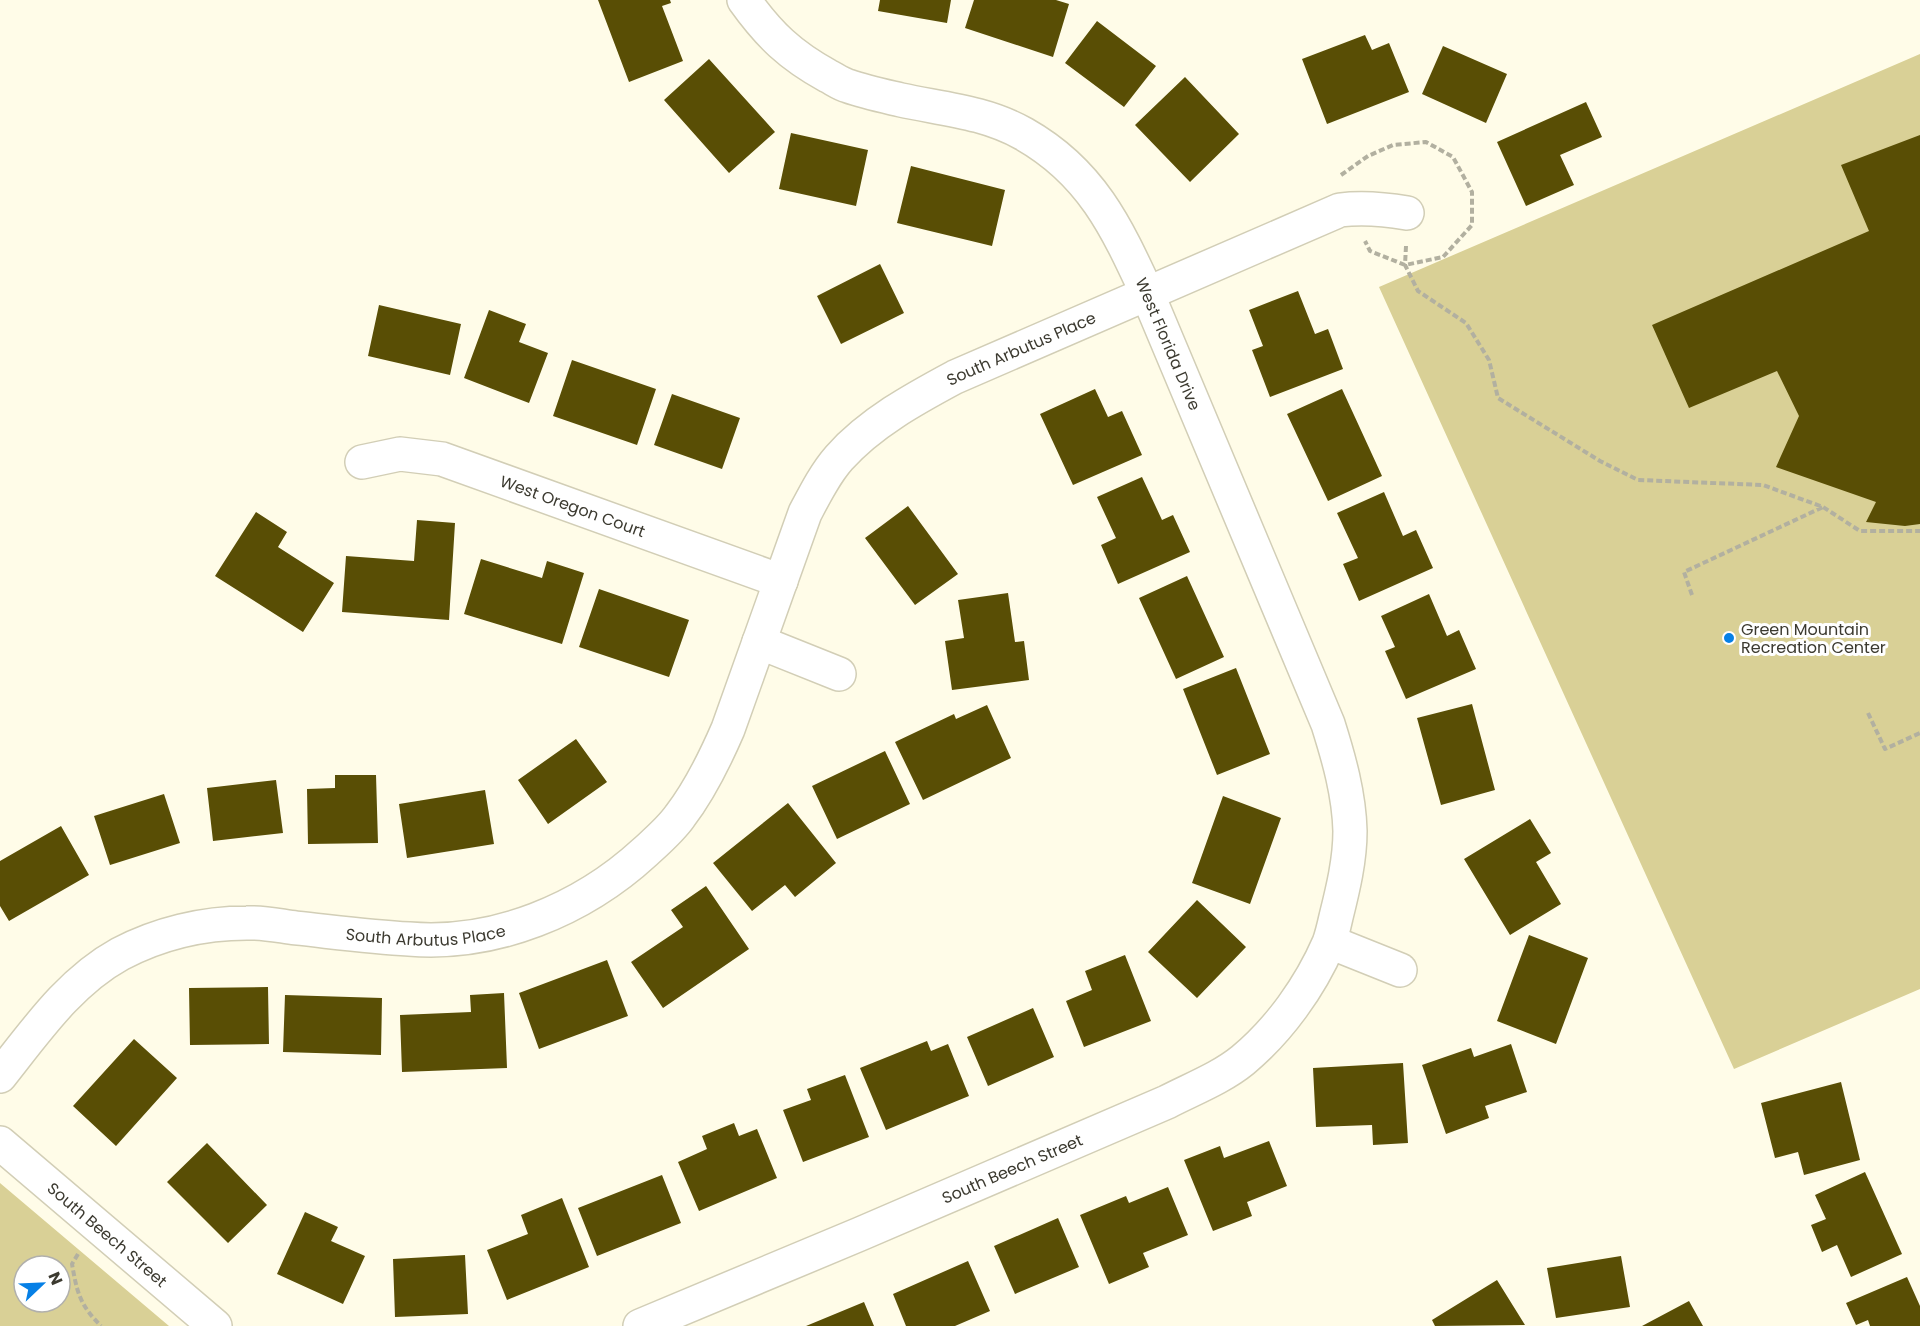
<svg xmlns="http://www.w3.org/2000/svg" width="1920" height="1326" font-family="Poppins,sans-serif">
<rect width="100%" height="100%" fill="#fffce8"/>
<path fill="#d9d096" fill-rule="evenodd" d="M1920 54V989L1734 1069 1379 287Z
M0 1183 169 1326H0ZM24 1266H60V1302H24Z"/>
<path fill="#594e05" d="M598 0H670L671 3 662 6 683 61 629 82Z
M880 0H951L947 23 878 11Z
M974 0H1056L1069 4 1053 57 965 28Z
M1097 21 1156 66 1124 107 1065 63Z
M1365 35 1372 50 1389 43 1409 92 1327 124 1302 59Z
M1443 46 1507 74 1486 123 1422 94Z
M709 59 775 132 729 173 664 100Z
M1185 77 1239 134 1190 182 1135 125Z
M1586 102 1602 137 1560 155 1574 185 1526 206 1497 142Z
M791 133 868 150 856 206 779 189Z
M1920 135V524L1905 526 1866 522 1876 502 1776 467 1799 416 1777 371 1689 408 1652 325 1869 231 1841 165Z
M911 166 1005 190 992 246 897 223Z
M880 264 904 313 841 344 817 296Z
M1298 291 1315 334 1328 329 1343 369 1270 397 1252 350 1263 346 1249 310Z
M379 305 461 324 450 375 368 356Z
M489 310 526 324 519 342 548 353 529 403 464 378Z
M572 360 656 389 637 445 553 416Z
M1095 389 1108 417 1122 411 1142 455 1073 485 1040 414Z
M1342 389 1382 476 1328 501 1287 414Z
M672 394 740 418 722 469 654 445Z
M1142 477 1162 520 1173 515 1190 552 1118 584 1101 545 1116 538 1097 497Z
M1384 492 1403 536 1416 530 1433 568 1359 601 1343 564 1358 558 1337 513Z
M908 506 958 574 915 605 865 538Z
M256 512 287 532 278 547 334 583 303 632 215 576Z
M417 520 455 523 449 620 342 612 346 556 414 561Z
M481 559 542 578 547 561 584 573 562 644 464 614Z
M1187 576 1224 657 1176 679 1139 598Z
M599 589 689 620 669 677 579 647Z
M1008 593 1015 642 1024 641 1029 680 952 690 945 641 964 638 958 600Z
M1429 594 1447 636 1459 630 1476 669 1406 699 1385 651 1395 647 1381 616Z
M1236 668 1270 754 1217 775 1183 689Z
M1472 704 1495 790 1441 805 1417 718Z
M987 705 1011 758 923 800 895 742 954 714 956 719Z
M576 739 607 782 548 824 518 780Z
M885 751 910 804 837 839 812 786Z
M335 775H376L378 843 308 844 307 789 335 788Z
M276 780 283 833 213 841 207 788Z
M485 790 494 844 407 858 399 804Z
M164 794 180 843 110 865 94 816Z
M1223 796 1281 818 1250 904 1192 883Z
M788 803 836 863 795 897 785 885 752 911 713 863Z
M1530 819 1551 853 1536 862 1561 904 1510 935 1464 859Z
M61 826 89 875 9 921 0 906V861Z
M706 886 749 949 663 1008 631 962 683 927 671 910Z
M1197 900 1246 947 1197 998 1148 952Z
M1529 935 1588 958 1556 1044 1497 1021Z
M1125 955 1151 1021 1084 1047 1066 1001 1092 990 1085 971Z
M607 960 628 1016 539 1049 519 993Z
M268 987 269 1044 190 1045 189 988Z
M504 993 507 1068 402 1072 400 1015 471 1012 470 995Z
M285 995 382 998 381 1055 283 1052Z
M1033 1008 1054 1057 988 1086 967 1037Z
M134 1039 177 1078 116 1146 73 1106Z
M927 1041 931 1051 948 1044 969 1096 886 1130 860 1068Z
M1511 1044 1527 1092 1485 1106 1489 1118 1446 1134 1422 1065 1471 1048 1474 1057Z
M1403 1063 1408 1143 1373 1145 1372 1125 1316 1127 1313 1068Z
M845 1075 869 1137 803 1162 783 1110 811 1100 807 1089Z
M1841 1082 1860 1160 1804 1175 1798 1152 1775 1158 1761 1103Z
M734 1123 739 1136 757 1129 777 1178 699 1211 678 1162 707 1149 702 1136Z
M1269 1141 1287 1186 1247 1202 1252 1216 1213 1231 1184 1160 1220 1146 1224 1158Z
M207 1143 267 1205 228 1243 167 1182Z
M1865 1172 1902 1254 1851 1277 1837 1245 1822 1252 1811 1225 1826 1219 1815 1195Z
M662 1175 681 1223 597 1256 578 1208Z
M1168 1187 1188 1235 1143 1253 1149 1267 1109 1284 1080 1215 1126 1196 1129 1203Z
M562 1198 589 1267 507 1300 487 1250 528 1234 521 1215Z
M305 1212 338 1227 331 1241 365 1256 343 1304 277 1274Z
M1058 1218 1079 1267 1015 1294 994 1246Z
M465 1255 468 1314 395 1317 393 1259Z
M1621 1256 1630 1307 1556 1318 1547 1268Z
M968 1261 990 1311 955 1326H906L893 1294Z
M1907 1277 1920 1306V1326H1870L1868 1320 1856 1325 1846 1303Z
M1497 1280 1525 1325 1435 1326 1432 1320Z
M1689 1301 1703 1326H1642Z
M864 1302 874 1326H806Z"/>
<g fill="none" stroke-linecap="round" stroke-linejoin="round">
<g stroke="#d2ceb6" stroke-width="36">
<g id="street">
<path id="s1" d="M362 462 400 454 442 459 781 581"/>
<path d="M759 642 839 674"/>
<path d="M1330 942 1400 970"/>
<path id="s2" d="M0 1076C35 1032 69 982 120 954 158 934 203 923 247 923 263 922 280 926 296 928 334 932 371 937 409 939 495 946 582 910 645 852 657 841 671 829 680 816 700 790 715 759 728 729L805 513C815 494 825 474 839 458 870 423 914 399 955 377L1340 210C1363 207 1384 209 1407 213"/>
<path id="s3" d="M0 1143 215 1326"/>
<path id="s4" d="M640 1326 860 1234 1167 1102C1192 1089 1221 1078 1243 1060 1279 1030 1310 987 1329 943 1332 935 1334 926 1336 917 1343 889 1350 860 1350 831 1349 794 1339 759 1328 724L1147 293C1116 226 1091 172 1024 134 985 112 943 109 901 100 884 96 865 92 848 86 841 84 834 79 828 76 790 55 769 35 744 0"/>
</g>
</g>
<path stroke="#b2b0a0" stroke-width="4" stroke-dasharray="6 3" stroke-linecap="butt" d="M1341 175 1368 156 1393 145 1426 142 1453 157 1472 192V225L1443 257 1405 265 1370 251 1365 241
M1406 246 1405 265 1418 291 1466 323 1489 360 1498 398 1600 461 1638 480 1763 485 1823 507 1860 531H1920
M1692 595 1684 572 1823 507
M1868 713 1885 749 1920 733
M78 1254 72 1264C77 1293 80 1305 101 1326"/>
<use href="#street" stroke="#fff" stroke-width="33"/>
</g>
<circle fill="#0680e6" stroke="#fff" stroke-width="2" cx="1729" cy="638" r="6"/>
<g text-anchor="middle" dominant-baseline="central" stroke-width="6" stroke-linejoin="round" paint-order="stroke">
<g font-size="16" fill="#3c3a30" stroke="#fff">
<text transform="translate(1168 344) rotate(67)">West Florida Drive</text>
<text stroke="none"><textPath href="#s2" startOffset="1384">South Arbutus Place</textPath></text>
<text stroke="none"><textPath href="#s1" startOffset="220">West Oregon Court</textPath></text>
<text stroke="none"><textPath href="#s2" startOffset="484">South Arbutus Place</textPath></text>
<text stroke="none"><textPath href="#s4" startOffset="404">South Beech Street</textPath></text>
<text stroke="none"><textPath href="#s3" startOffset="141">South Beech Street</textPath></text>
</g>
<g font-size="16" fill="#3c3a30" stroke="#fff" text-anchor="start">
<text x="1741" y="629">Green Mountain<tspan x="1741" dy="18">Recreation Center</tspan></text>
</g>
</g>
<g transform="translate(42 1284) rotate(67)"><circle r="28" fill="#ffffff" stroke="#b1b0ac" stroke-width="1.5"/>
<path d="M0-4.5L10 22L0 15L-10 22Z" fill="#0680e6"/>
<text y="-9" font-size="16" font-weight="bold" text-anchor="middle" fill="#3c3a30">N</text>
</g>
</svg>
